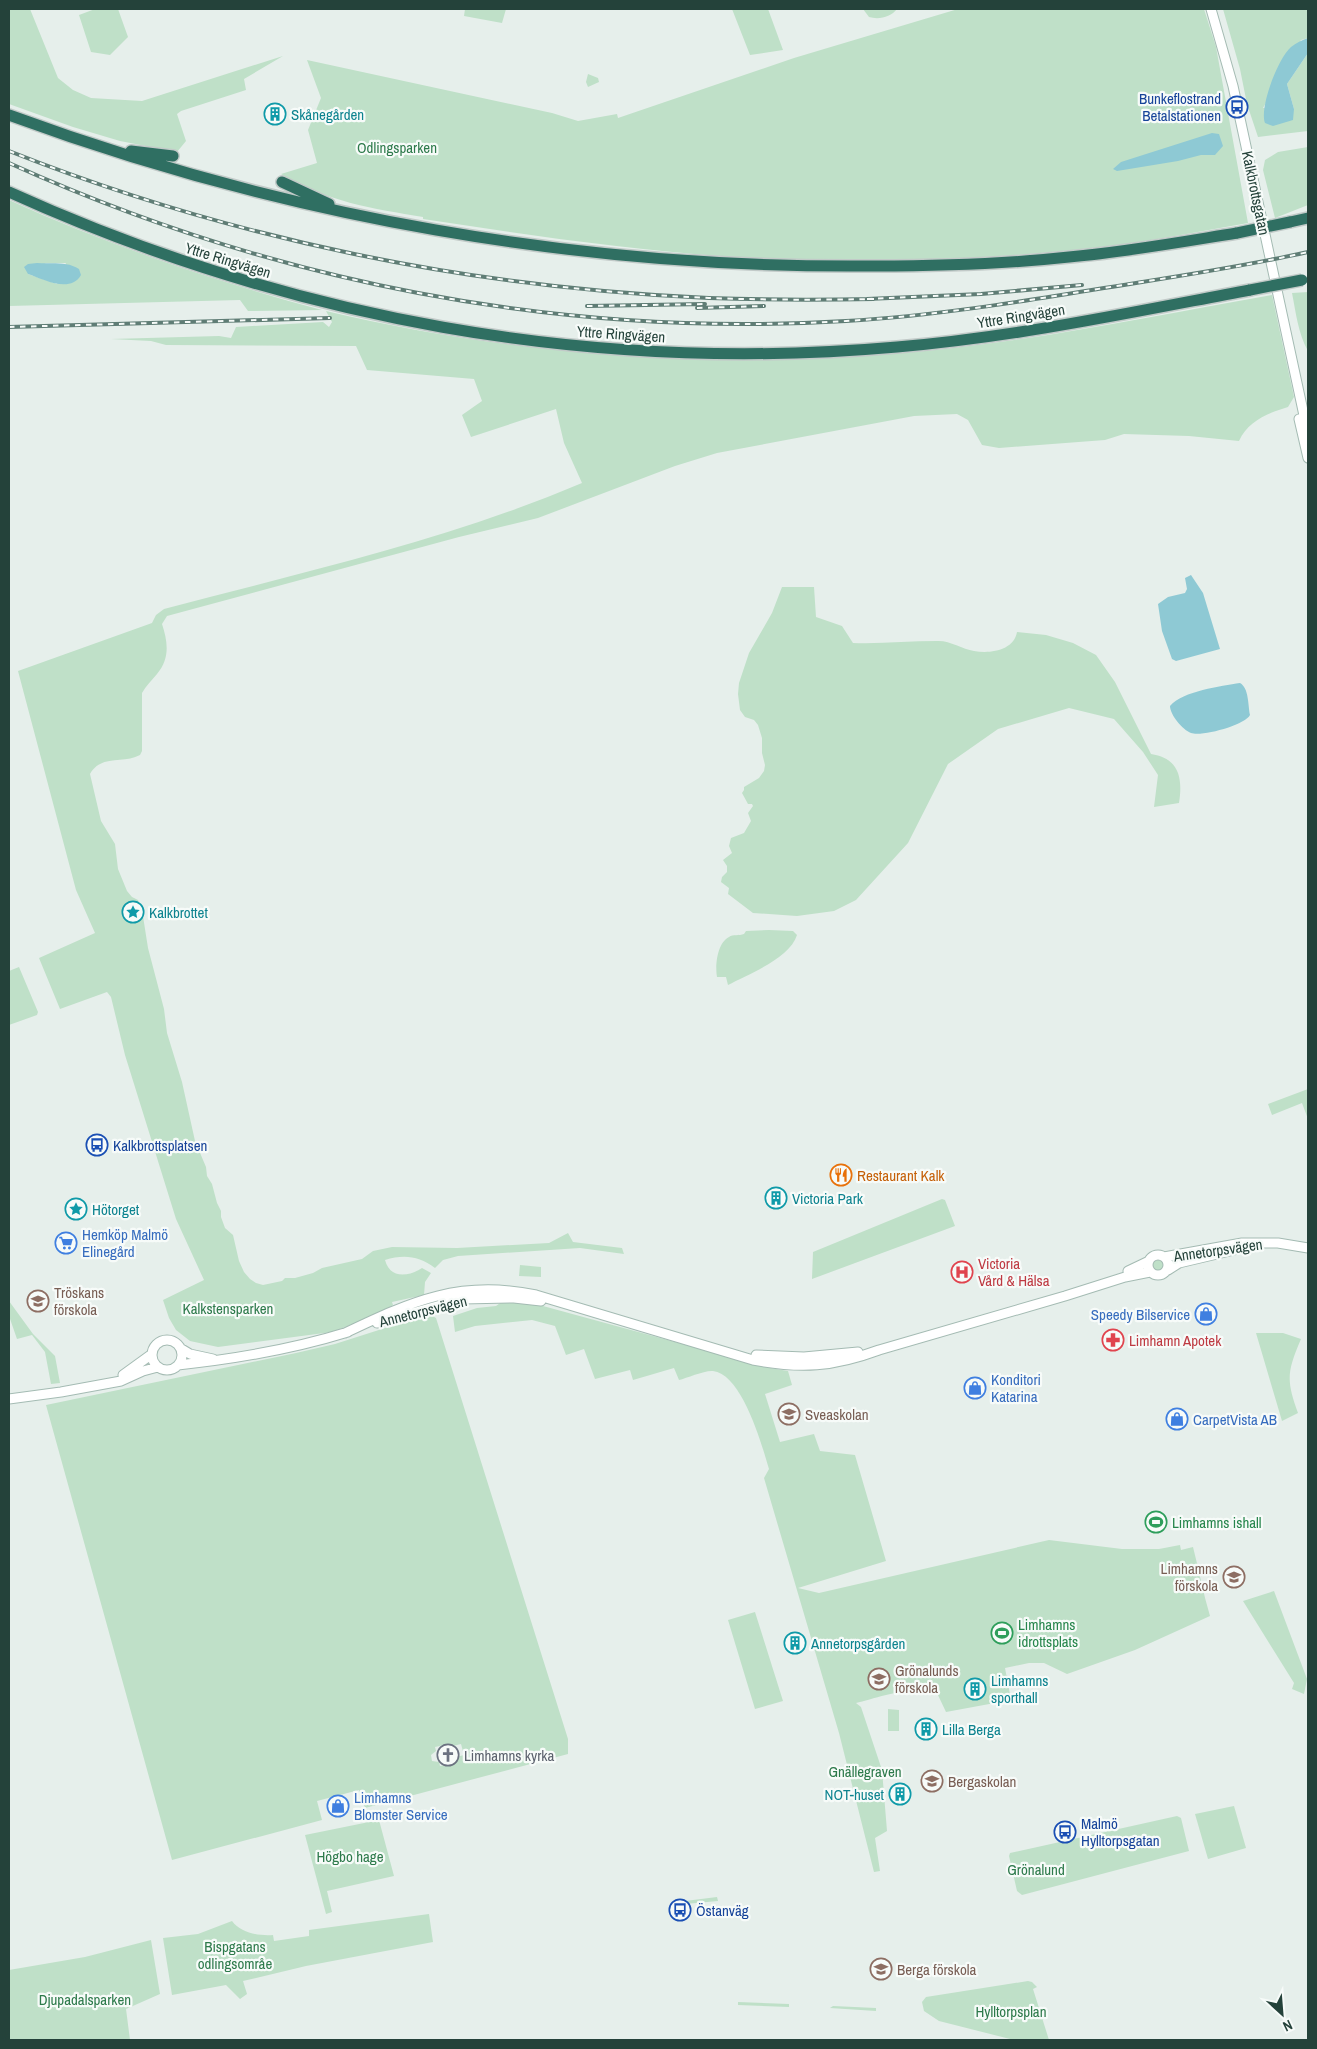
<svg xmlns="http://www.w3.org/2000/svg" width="1317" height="2049" font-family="'Archivo Narrow',sans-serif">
<rect width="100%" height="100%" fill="#e6efeb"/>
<path fill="#bfe0c8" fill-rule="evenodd" d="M9 9H30L58 78 73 90 91 98 142 101 283 56 244 79 246 90 181 111 177 114 186 141 177 152 120 141 73 127 9 104Z
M95 9H118L128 37 110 55 91 52 79 15Z
M465 9H506L502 23 464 16Z
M732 9H768L783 50 750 55Z
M863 9H897C891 17 879 20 869 17Z
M958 9H1204L1216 47 1248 223C1207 230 1166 238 1125 244 992 261 855 265 721 256 621 249 522 234 423 219V217C374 209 324 201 281 174L317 163 308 130 321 98 307 60 552 113 578 121 617 114 618 118 794 58Z
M1223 9H1308V38L1301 40 1263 108 1294 109 1287 84 1308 53V131L1258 137 1247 104 1240 69Z
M588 74 598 78 599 82 588 87 586 82Z
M1308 147V205L1275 218 1263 170 1265 160 1278 152Z
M9 200C110 246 215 281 322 310L248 311 240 300 9 306ZM46 263H66L57 284 28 274Z
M1308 292V351C1298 333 1296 313 1292 293Z
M1272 295 1294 397 1288 407C1268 413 1248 421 1239 441L1189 436 1124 434 1105 440 999 448 982 445 968 420 957 414 914 416 717 453 675 466 538 518 459 537 167 616 162 624C168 642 170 659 157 674 151 681 146 686 142 693V751L140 755C124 764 101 754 90 774L101 821 115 844 118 869 127 891 132 897 138 900 142 910 148 948 164 1009 167 1033 182 1082 195 1141 206 1167 207 1176 212 1184 217 1203 221 1211V1217L225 1228 233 1235 239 1261 244 1272 250 1279 256 1283 263 1285 282 1281 285 1278H295L313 1273 322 1268 362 1259 373 1251 392 1247 457 1248 549 1243 568 1233 573 1242 622 1248 624 1254 580 1248 458 1256 443 1260 435 1268C419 1256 404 1254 385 1260 390 1279 408 1277 422 1268L431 1273 425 1282 424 1295 392 1302 393 1305 381 1313 332 1332 218 1347 190 1341 176 1330 169 1318 163 1300 204 1280 176 1219 125 1055 111 997 107 992 60 1009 39 958 95 933 76 890 18 671 152 623 156 615 164 609C304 572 448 540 582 483L564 443 556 409 471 437 462 415 482 401 474 379 367 370 356 346 166 345 151 341 111 339 219 336 231 338 236 327 323 322 329 327 332 322 326 311C529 359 738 371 945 349 1055 337 1163 314 1272 295Z
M782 587H814L816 617 842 626 853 643C881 644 909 641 937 641 949 640 962 649 974 651 991 654 1014 650 1017 632L1046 635 1073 643 1096 655 1115 682 1151 754C1179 758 1183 778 1179 803L1154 807 1158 775 1143 752 1114 719 1069 708 998 729 948 764 908 843 856 900 834 911 797 916 753 913 728 894 729 888 721 882 722 877 727 872V866L723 860 732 853 729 846 731 838 744 833 751 821 748 813 753 806 752 804H748L742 793 744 790V787L759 778 764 771 765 765 762 753V738L758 725 754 720 745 717 740 710 738 694 739 683 749 653 772 613Z
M769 930 793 931 797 935C790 958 749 974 728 985L726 977H717C715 966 717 943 729 937 733 934 739 936 744 934L746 931Z
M19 967 38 1012 37 1015 9 1025V971Z
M1308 1089V1119L1302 1103 1272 1115 1268 1104Z
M942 1199 945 1200 955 1226 812 1279 813 1252Z
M1152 1266a6 6 0 1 1 12 0a6 6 0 1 1-12 0Z
M520 1265 541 1267V1277L519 1276Z
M9 1301 33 1334 55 1356 60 1383 51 1384 45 1352 32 1335 17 1339 9 1316Z
M503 1301 543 1306 770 1368 788 1371 792 1385 765 1394 780 1442 814 1434 820 1451 855 1455 886 1561 798 1588 819 1593 1049 1540 1122 1549H1159L1180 1545 1181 1550 1193 1547C1199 1570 1203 1593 1210 1616L1135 1650 1067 1674 1044 1663H1029L1005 1668 1011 1700 946 1712 937 1693C919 1683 876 1698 856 1703L861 1707 882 1770 887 1831 875 1838 880 1871 874 1872 839 1733 764 1478 769 1469C762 1445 742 1374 713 1371 705 1370 687 1378 679 1380L674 1368 633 1380 630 1370 595 1379 584 1349 566 1355 555 1326 532 1320 475 1326 455 1332 453 1316 477 1308 496 1306Z
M429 1314 436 1318 568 1739V1754L365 1808 359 1790 317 1801 322 1820 172 1860 46 1405 296 1353 335 1344ZM461 1744 464 1755 449 1759 450 1764 440 1766 439 1762 432 1761 431 1755 436 1751 435 1747 444 1745 445 1748Z
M1256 1333H1283L1301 1339C1287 1372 1286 1380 1298 1413L1282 1421Z
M1274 1591 1307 1679 1304 1694 1292 1689 1294 1683 1243 1601Z
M755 1612 783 1701 755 1709 728 1620Z
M888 1709 899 1710V1731H888Z
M1234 1806 1246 1848 1208 1859 1195 1814Z
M1177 1816 1181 1818 1189 1851 1022 1895 1017 1891 1009 1856 1010 1853Z
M379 1820 394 1876 327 1891 332 1912 326 1914 305 1835Z
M717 1897 718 1901 685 1904V1901Z
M429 1914 433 1942 306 1966 243 1981 247 1994 240 1999 226 1985 172 1995 163 1938 198 1934 232 1921C241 1933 259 1936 273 1935L274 1941 309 1936V1930Z
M151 1940 160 1994 126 2009 130 2040H9V1970L85 1957Z
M1028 1981 1032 1982 1037 1987 1033 1989 1049 2040H1014L939 2021 924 2011 922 2002 926 1997Z
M738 2002 789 2004V2007L738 2005Z
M833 2006 876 2008V2011L830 2008Z"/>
<path fill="#8ec9d4" d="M1308 38V53L1287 84 1294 109 1293 120 1273 126 1265 123C1259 108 1278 58 1291 47 1296 43 1302 40 1308 38Z
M1212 133 1219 134 1223 146 1215 155H1201L1178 161 1117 171 1113 169 1121 162Z
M37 263C52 264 67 261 79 269L81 275C70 294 43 279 28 274L24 267 28 264Z
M1191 575 1203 593 1220 649 1176 661 1172 659 1162 631 1158 604 1168 597 1185 593 1187 589 1185 578Z
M1240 683C1249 688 1248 705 1250 715 1245 725 1202 737 1191 733 1183 730 1170 715 1170 706 1183 691 1221 686 1240 683Z"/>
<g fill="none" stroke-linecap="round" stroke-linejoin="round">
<g stroke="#a4bbb3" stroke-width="11">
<path id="secondary" d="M1211 9 1233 86 1308 434
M1299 419 1308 458
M1148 1265a10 10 0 1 1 20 0a10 10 0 1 1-20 0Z
M1164 1257 1242 1243H1278L1308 1248
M1168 1270 1179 1263 1234 1250
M1128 1271 1149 1261
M377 1323 462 1299 514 1298 541 1301
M345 1333C412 1301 461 1279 536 1295L753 1360C801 1369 833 1367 879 1350L1065 1296 1125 1277 1150 1272
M152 1355a15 15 0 1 1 30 0a15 15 0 1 1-30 0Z
M180 1348 190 1354 213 1359
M756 1355 804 1357 858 1352
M178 1365C235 1359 293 1349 348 1332
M123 1375 152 1354
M9 1399 61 1392 121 1381 143 1371 158 1367"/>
</g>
<g stroke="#c2cac8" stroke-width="14">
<path id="highway" d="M9 115C286 217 580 269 875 266 940 266 1005 264 1069 257 1126 252 1181 242 1237 233
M131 151 173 156
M282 182 329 204
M9 192C289 319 590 374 897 347 1016 337 1133 312 1250 290
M1290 222 1308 218"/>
</g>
<use href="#secondary" stroke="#fff" stroke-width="9"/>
<use href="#highway" stroke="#2f6f62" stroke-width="11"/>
<g stroke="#5f7d75" stroke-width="4">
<path id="rail" d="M9 151C231 239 471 288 709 298 764 300 819 300 874 299
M9 163C272 282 558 338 846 321 933 316 1019 302 1104 288 1173 277 1241 267 1308 252
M867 299 981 294 1082 285
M587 306 705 304
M697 308 764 306
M9 327 330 318"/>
</g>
<use href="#rail" stroke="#f7fbf9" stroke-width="2" stroke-dasharray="5.5" stroke-linecap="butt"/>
<g stroke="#c2cac8" stroke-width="14" stroke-linecap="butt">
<path id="highway-bridge" d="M1237 233 1290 222
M1250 290 1302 280"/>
</g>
<use href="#highway-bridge" stroke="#2f6f62" stroke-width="11"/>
</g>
<defs>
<g id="bus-ring" transform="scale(1.125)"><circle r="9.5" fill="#f7fbf9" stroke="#1a4fb4" stroke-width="1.5"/><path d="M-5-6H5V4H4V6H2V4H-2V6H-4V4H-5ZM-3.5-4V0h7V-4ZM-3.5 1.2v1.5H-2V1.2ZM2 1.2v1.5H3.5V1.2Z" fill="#1a4fb4"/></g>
<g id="building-ring" transform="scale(1.125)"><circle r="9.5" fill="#f7fbf9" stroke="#0f9aa8" stroke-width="1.5"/><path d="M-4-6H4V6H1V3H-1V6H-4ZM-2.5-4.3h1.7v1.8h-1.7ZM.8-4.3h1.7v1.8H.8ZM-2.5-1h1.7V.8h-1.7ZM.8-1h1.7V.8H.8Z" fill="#0f9aa8"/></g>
<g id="sight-ring" transform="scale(1.125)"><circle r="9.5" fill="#f7fbf9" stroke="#0f9aa8" stroke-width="1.5"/><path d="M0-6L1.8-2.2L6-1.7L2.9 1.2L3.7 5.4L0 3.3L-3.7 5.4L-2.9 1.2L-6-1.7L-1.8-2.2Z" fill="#0f9aa8"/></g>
<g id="restaurant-ring" transform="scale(1.125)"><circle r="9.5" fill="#f7fbf9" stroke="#e8710a" stroke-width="1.5"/><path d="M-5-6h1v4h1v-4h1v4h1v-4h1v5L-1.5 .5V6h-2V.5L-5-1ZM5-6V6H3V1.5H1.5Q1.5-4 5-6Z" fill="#e8710a"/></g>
<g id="supermarket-ring" transform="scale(1.125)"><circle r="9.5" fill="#f7fbf9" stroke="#3f7fe0" stroke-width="1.5"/><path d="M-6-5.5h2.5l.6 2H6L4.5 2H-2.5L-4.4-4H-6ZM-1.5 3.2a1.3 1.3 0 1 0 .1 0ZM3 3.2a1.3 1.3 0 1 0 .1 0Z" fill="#3f7fe0"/></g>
<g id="hospital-ring" transform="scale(1.125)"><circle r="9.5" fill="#f7fbf9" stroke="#e0444e" stroke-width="1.5"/><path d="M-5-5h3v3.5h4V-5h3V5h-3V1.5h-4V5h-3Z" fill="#e0444e"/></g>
<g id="school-ring" transform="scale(1.125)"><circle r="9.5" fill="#f7fbf9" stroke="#8d6e63" stroke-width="1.5"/><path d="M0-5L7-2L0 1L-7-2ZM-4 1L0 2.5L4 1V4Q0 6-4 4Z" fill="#8d6e63"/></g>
<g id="shop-ring" transform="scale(1.125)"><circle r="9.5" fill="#f7fbf9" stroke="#3f7fe0" stroke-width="1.5"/><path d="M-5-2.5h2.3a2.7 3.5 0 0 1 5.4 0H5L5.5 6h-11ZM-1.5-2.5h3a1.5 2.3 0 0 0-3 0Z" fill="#3f7fe0"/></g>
<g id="pharmacy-ring" transform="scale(1.125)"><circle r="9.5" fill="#f7fbf9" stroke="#e0444e" stroke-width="1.5"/><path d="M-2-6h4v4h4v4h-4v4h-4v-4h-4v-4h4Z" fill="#e0444e"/></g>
<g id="stadium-ring" transform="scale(1.125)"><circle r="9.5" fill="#f7fbf9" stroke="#2e9e5b" stroke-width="1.5"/><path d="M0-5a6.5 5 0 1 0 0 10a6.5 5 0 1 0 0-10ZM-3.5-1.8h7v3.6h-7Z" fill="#2e9e5b"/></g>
<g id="church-ring" transform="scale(1.125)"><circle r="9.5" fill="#f7fbf9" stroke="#6b7280" stroke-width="1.5"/><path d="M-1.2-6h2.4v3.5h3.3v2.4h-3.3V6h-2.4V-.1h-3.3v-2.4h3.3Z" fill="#6b7280"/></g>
</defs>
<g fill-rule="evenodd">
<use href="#bus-ring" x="1237" y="107"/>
<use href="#building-ring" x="275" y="114"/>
<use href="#sight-ring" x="133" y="912"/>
<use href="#bus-ring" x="97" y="1145"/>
<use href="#restaurant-ring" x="841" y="1175"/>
<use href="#building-ring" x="776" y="1198"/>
<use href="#sight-ring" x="76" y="1209"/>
<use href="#supermarket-ring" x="66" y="1243"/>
<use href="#hospital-ring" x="962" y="1272"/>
<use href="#school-ring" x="38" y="1301"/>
<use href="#shop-ring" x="1206" y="1314"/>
<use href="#pharmacy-ring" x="1113" y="1340"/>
<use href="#shop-ring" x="975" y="1388"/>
<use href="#school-ring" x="789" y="1414"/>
<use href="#shop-ring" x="1177" y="1419"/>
<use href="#stadium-ring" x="1156" y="1522"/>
<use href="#school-ring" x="1234" y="1577"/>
<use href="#stadium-ring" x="1002" y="1633"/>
<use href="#building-ring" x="795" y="1643"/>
<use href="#school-ring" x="879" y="1679"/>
<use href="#building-ring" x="975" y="1689"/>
<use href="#building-ring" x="926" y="1729"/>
<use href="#church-ring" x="448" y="1755"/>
<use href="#school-ring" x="932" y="1781"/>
<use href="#building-ring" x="900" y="1794"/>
<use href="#shop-ring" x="338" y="1806"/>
<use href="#bus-ring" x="1065" y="1832"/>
<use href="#bus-ring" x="680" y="1910"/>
<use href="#school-ring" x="881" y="1969"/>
</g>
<g text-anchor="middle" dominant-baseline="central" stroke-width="4.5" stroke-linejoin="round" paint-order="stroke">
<g font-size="15" fill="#164399" stroke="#f7fbf9" text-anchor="start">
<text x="1221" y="98" text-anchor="end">Bunkeflostrand<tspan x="1221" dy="17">Betalstationen</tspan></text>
<text x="113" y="1145">Kalkbrottsplatsen</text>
<text x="1081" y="1823">Malmö<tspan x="1081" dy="17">Hylltorpsgatan</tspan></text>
<text x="696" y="1910">Östanväg</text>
</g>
<g font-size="15" fill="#0d838f" stroke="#f7fbf9" text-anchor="start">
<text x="291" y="114">Skånegården</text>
<text x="149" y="912">Kalkbrottet</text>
<text x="792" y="1198">Victoria Park</text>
<text x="92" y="1209">Hötorget</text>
<text x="811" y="1643">Annetorpsgården</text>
<text x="991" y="1680">Limhamns<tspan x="991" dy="17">sporthall</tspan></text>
<text x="942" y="1729">Lilla Berga</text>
<text x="884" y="1794" text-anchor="end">NOT-huset</text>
</g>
<g font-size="15" fill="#2d7a4b" stroke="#f7fbf9">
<text x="397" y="147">Odlingsparken</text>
<text x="228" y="1308">Kalkstensparken</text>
<text x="865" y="1771">Gnällegraven</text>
<text x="350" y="1856">Högbo hage</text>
<text x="1036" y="1869">Grönalund</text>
<text x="235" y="1946">Bispgatans<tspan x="235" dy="17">odlingsområe</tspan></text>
<text x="85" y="1999">Djupadalsparken</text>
<text x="1011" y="2011">Hylltorpsplan</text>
</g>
<g font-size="15" fill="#24423a" stroke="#f7fbf9">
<text transform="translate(1256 193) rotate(78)">Kalkbrottsgatan</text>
<text transform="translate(228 260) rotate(17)">Yttre Ringvägen</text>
<text transform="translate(1021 316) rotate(-9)">Yttre Ringvägen</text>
<text transform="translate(621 334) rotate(4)">Yttre Ringvägen</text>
<text transform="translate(1218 1250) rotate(-8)">Annetorpsvägen</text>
<text transform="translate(423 1311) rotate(-14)">Annetorpsvägen</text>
</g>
<g font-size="15" fill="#c56008" stroke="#f7fbf9" text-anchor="start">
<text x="857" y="1175">Restaurant Kalk</text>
</g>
<g font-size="15" fill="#366cbe" stroke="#f7fbf9" text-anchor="start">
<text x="82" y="1234">Hemköp Malmö<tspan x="82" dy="17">Elinegård</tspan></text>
<text x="1190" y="1314" text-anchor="end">Speedy Bilservice</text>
<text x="991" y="1379">Konditori<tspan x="991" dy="17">Katarina</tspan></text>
<text x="1193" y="1419">CarpetVista AB</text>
<text x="354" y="1797">Limhamns<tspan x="354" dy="17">Blomster Service</tspan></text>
</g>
<g font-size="15" fill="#be3a42" stroke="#f7fbf9" text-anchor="start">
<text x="978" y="1263">Victoria<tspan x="978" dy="17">Vård &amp; Hälsa</tspan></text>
<text x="1129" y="1340">Limhamn Apotek</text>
</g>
<g font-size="15" fill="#785e54" stroke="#f7fbf9" text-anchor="start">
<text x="54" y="1292">Tröskans<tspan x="54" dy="17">förskola</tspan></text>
<text x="805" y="1414">Sveaskolan</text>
<text x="1218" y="1568" text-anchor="end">Limhamns<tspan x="1218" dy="17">förskola</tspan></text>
<text x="895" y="1670">Grönalunds<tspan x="895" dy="17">förskola</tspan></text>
<text x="948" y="1781">Bergaskolan</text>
<text x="897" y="1969">Berga förskola</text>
</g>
<g font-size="15" fill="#27864d" stroke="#f7fbf9" text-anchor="start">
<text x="1172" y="1522">Limhamns ishall</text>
<text x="1018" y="1624">Limhamns<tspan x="1018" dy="17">idrottsplats</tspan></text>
</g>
<g font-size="15" fill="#5b616d" stroke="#f7fbf9" text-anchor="start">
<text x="464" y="1755">Limhamns kyrka</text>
</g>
</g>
<rect width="1317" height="2049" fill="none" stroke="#24423a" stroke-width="20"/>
<g transform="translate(1282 2014) rotate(154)" stroke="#f7fbf9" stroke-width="4" paint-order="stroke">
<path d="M0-4L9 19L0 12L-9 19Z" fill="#24423a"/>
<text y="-8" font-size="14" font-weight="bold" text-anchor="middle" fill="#24423a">N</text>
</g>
</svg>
